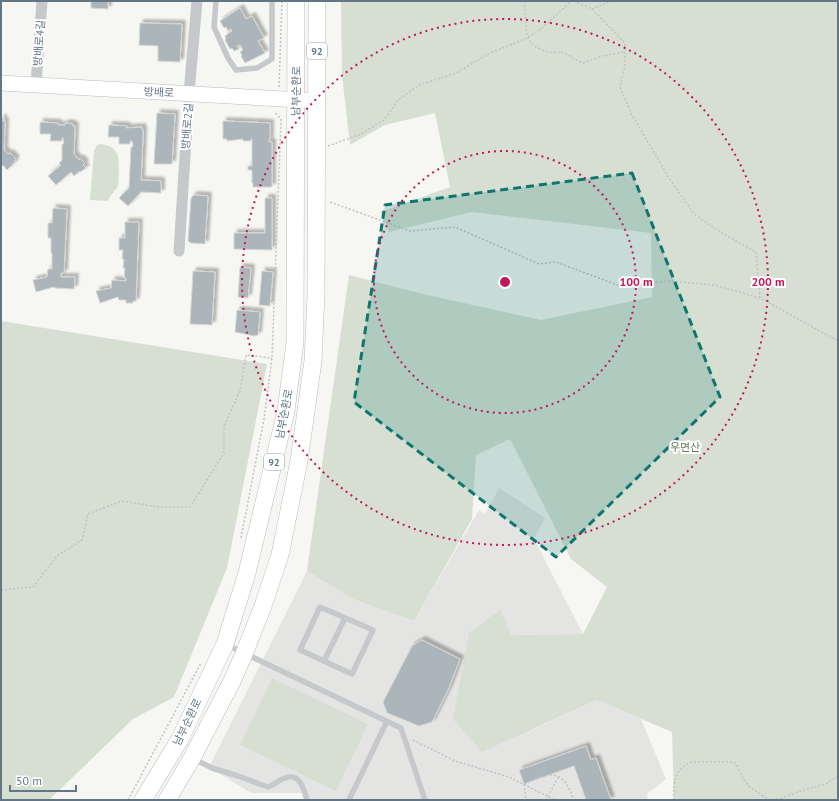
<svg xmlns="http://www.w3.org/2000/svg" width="839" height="801" font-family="'PT Sans','Noto Sans KR',sans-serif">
<defs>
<filter id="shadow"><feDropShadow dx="3.5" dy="-3.5" stdDeviation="1" flood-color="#0004"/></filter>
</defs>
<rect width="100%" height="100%" fill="#f6f6f2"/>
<path fill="#e4e5e3" d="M499 488 545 518 534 539 583 634 511 635 530 731 597 700 641 719 666 779 647 794 648 800H306L303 793H251L209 767 307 571 355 600 414 621 479 510 485 514Z"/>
<path fill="#d7dfd3" d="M341 1H838V800H674L672 732 597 700 482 752 453 719 469 633 501 609 511 635 583 634 607 587 571 559 510 439 476 455 472 519 414 621 355 600 307 571 349 275 423 294 541 320 652 297 651 233 472 212 389 232 380 212 450 187 435 113 385 125 350 145 342 75Z
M101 144C119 146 119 157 119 172 118 176 119 181 118 185 116 191 110 195 108 201L90 200 94 151 97 145Z
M1 321 267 364 227 568 174 697 133 719 49 800H1Z
M272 678 368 724 336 791 240 745Z"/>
<path fill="#abb5ba" stroke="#d7d7d5" filter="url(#shadow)" d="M91 1H108V9L91 8Z
M240 8 246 19 252 16 264 38 258 41 265 53 245 63 241 56 242 55 240 52 243 50 240 45 237 46 239 49 234 51 232 48 230 49 225 40 226 39 225 36 232 31 231 29 228 31 226 27 224 28 220 21Z
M140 23 182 24 180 62 158 61V46L139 45Z
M157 113 175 114 172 164H154Z
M1 118H3V121H5L4 150 8 154 10 153 16 159 14 161 15 162 7 170 3 165 1 167Z
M223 121 270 123V139H269V142H272V187H253V183H252V170H248V166H252V139H251V141H243V139L227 141V139H223Z
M40 122 58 123V125H65V123L73 124V126H75L74 154 79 160 80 158 85 163 83 165 86 168 80 172V171L74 176 71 172 56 185 48 176 61 165 59 163 62 160V144H64L63 138H62V141H50L51 134H40Z
M109 125 127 126 126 128 142 127V129H143V135L141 180 161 181V193L141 192 128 206 119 198 129 188 131 147H133V145L132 141H130V144H119V137H108Z
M194 195 208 196 205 244 191 243 188 241 191 198Z
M265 198H272V250L234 249V233H265Z
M53 208 67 209 64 273H61V277H75L74 289 55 288 54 287 36 292 33 280 47 277 48 269H52V253H51V238H48V223H52Z
M125 222H139L136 301H133V303H126V300H119L118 297 100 303 96 291 111 288 112 280 126 281V278H124L125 268H123L124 259H122L123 250H119V238H125Z
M240 267 251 268 248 298 238 297Z
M193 271 215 272 212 325 190 324Z
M262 271 273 272 270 306 259 305Z
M237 310 260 312 258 335 254 336 235 332Z
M422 640 460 659 449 688 432 722 419 726 387 713 383 702 412 646Z
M586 746 591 760 596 758 611 800H586L574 766 524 784 519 770Z"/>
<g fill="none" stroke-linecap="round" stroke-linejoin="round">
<g stroke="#b7bdc1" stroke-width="16">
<path id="secondary" d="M1 83 318 101"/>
</g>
<g stroke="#b8bcc0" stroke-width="18">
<path id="primary" d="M143 800 180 739 225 644 247 573 286 411 295 342 296 1
M167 800 192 758 232 681 244 654 263 606 280 555 299 461 313 361 316 295 317 1"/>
</g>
<path stroke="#c0c2c4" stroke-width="1.5" stroke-dasharray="2 2" stroke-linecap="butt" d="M524 1C525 7 526 35 528 38 531 46 541 50 548 52 552 53 557 52 561 52 569 54 575 61 583 63L602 56 625 52
M574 1 592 9 625 43V65L620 87 631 113 669 178 694 214 722 233 756 252 760 298 838 341
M592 9 611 1
M279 87 282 1
M328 146 361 134 384 120 398 100 419 85 456 73 490 53 527 38 541 29 571 1
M330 202 410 231 455 227 539 264 556 262 620 286 670 281 714 285 760 298
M241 538 264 419 272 358 281 119 276 114 277 111
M1 590 33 587 57 556 82 540 88 514 122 501 159 507H190L224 453V426L240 391 246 355 272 358
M413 740 455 761 509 777 555 800
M524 784C538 778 553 768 565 782 569 788 572 793 573 800
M524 784 526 800
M128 800 201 663
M546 800 559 776
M674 800C673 783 674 770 691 762H733L736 764 744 780 750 787 766 798 772 800 782 798 803 790 826 784 838 776"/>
<path stroke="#c5c9cc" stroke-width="5.5" d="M216 1 214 27 228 58 236 70 257 68 272 59V1
M320 607 373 630 352 674 300 650Z
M227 645 401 728 425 800
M324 661 345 618
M194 759 212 768 238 776 268 787C274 785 279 780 285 778 300 772 304 790 307 800
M349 800 387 721"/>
<path stroke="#c5c9cc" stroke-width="11" d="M36 85 42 1
M179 251 189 93 197 1"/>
<use href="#secondary" stroke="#fff" stroke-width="15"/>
<use href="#primary" stroke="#fff" stroke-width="17"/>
</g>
<path fill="#0f766e" fill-opacity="0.2" stroke="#0f766e" stroke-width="3" stroke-dasharray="8 5" stroke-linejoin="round" d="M632 173 720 397 556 557 354 402 385 205Z"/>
<g fill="none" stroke="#c2185b" stroke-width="2" stroke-dasharray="2 4">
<circle cx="505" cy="282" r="131"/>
<circle cx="505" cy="282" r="263"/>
</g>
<g text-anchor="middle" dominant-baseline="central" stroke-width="4" stroke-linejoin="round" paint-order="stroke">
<g fill="#fff" stroke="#919faa" stroke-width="1">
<rect x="307" y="43" width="20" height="16" rx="3"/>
<rect x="264" y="454" width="20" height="16" rx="3"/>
</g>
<g font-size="10" font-weight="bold" fill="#627686">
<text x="317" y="51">92</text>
<text x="274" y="462">92</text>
</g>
<g font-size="11" fill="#627686" stroke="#fff">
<text transform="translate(39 43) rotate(-86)">방배로4길</text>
<text transform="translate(296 91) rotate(-89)">남부순환로</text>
<text transform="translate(159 92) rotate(3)">방배로</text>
<text transform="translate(187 126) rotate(-86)">방배로2길</text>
<text transform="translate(284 414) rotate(-79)">남부순환로</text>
<text transform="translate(187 722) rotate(-64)">남부순환로</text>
</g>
<g font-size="11" fill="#63785d" stroke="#fff">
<text x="685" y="447">우면산</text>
</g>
</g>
<circle cx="505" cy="282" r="6" fill="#c2185b" stroke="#fff" stroke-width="2"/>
<g font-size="12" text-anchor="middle" font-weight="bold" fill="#c2185b" stroke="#fff" stroke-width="4" stroke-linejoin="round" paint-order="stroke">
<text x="636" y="286">100 m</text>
<text x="768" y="286">200 m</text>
</g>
<rect width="839" height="801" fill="none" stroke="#627686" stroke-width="4"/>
<path d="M10 785v6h66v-6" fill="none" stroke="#627686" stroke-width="2"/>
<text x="16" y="785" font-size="12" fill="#627686" stroke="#ffffff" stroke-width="3" paint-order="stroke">50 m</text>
</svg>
